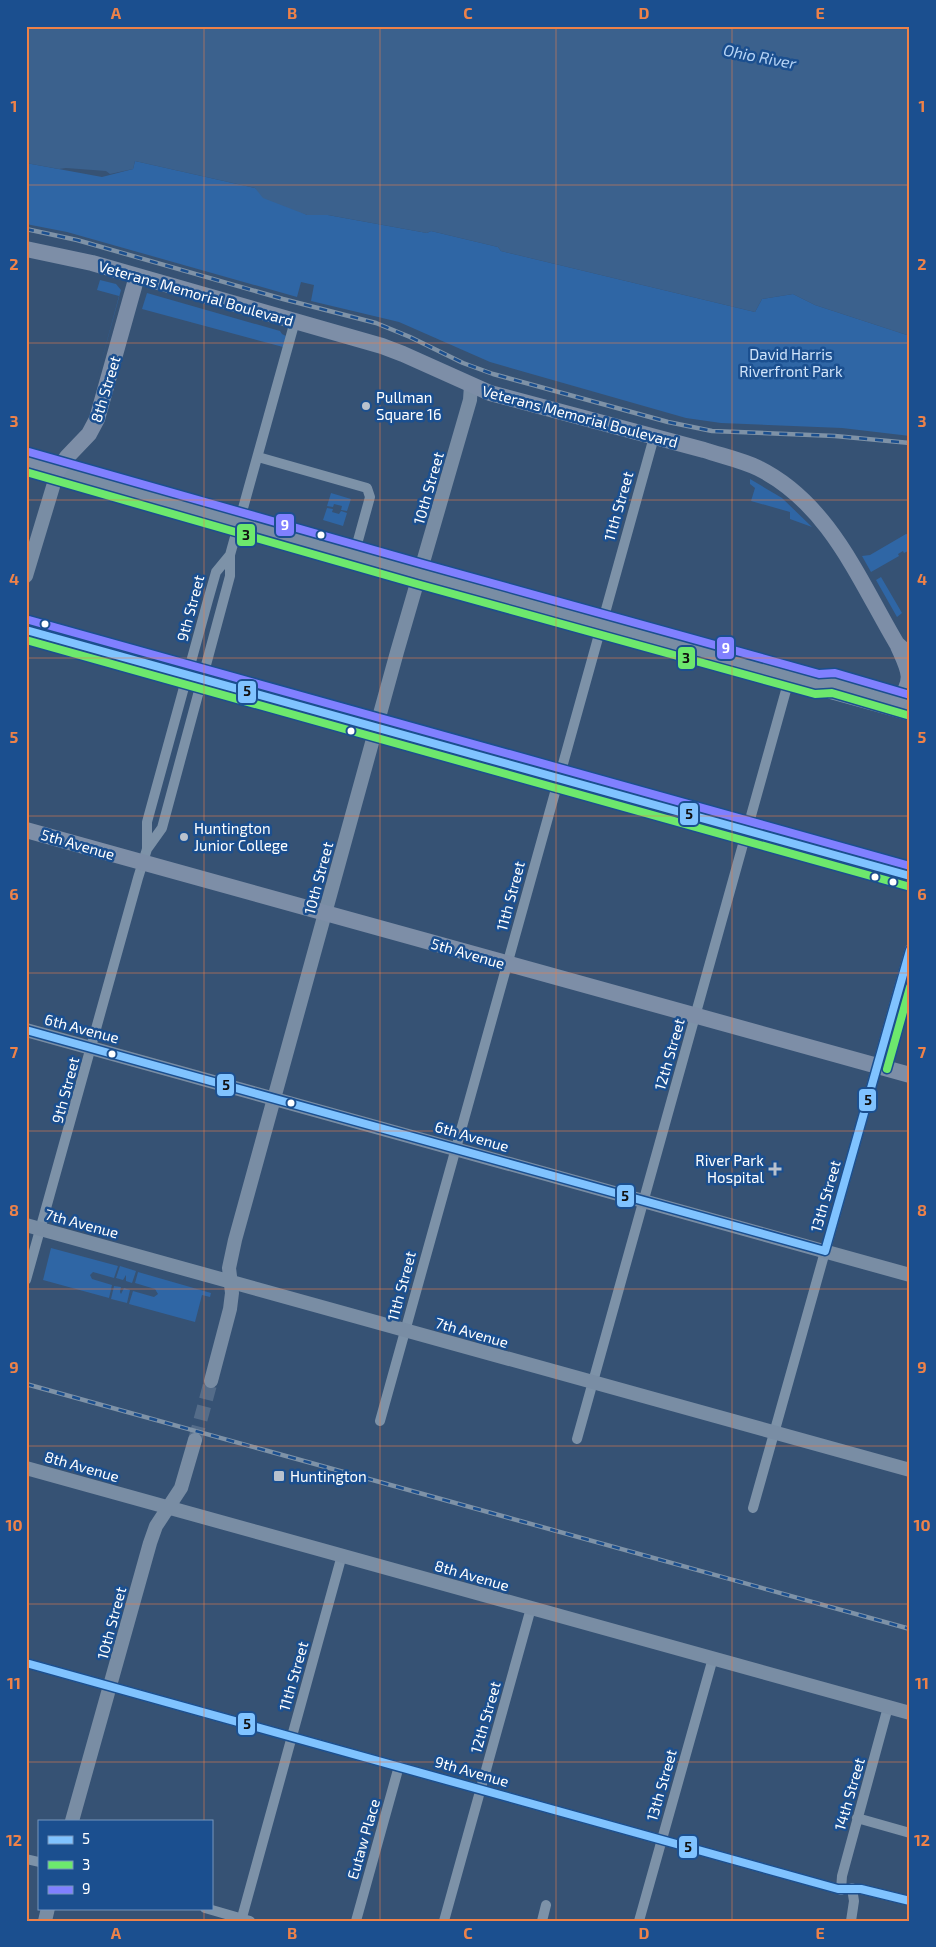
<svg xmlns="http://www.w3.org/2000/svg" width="936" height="1947" font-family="'Exo 2',sans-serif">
<rect width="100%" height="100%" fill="#365274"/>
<path fill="#2f66a5" d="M135 161 255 188 307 215H328L427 233 431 231 498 247 501 251 755 312 762 299 793 294 815 305 910 336V436L842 428 721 423 686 418 490 362 399 322 311 301 314 285 301 282 297 297 67 232 26 224V163L102 177 133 169Z
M100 280 116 284 121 290 98 374 119 296 97 290Z
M147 293 280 331 282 334 286 336 283 347 142 309Z
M750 479 782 498 812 527 790 519V512L751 501 755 488 750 484Z
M331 493 351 499 347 511 341 510 342 506 334 504 333 507 327 506Z
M327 508 333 509 332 512 339 514 341 511 347 513 343 526 323 520Z
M906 534 910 535V550L904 553 903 551 898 554 899 556 871 572 862 556 870 555Z
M881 577 902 613 897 617 876 580Z
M51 1248 118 1266 114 1278 93 1272 90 1275 92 1279 112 1285 109 1298 43 1280Z
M120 1266 136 1271 132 1283 126 1281V1275L123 1280 116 1278Z
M138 1272 211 1293 210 1297 202 1295 195 1322 129 1304 133 1291 154 1297 158 1294 155 1289 135 1283Z
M114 1286 121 1287 120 1292 121 1294 124 1288 130 1290 127 1303 111 1299Z"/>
<path fill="#3b618d" d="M26 26H910V336L815 305 793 294 762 299 755 312 501 251 498 247 431 231 427 233 328 215H307L263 198 255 188 135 161 133 169 110 174 106 171 66 168 59 169 26 163Z"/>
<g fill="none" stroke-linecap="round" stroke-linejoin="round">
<path stroke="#546c89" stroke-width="14" stroke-dasharray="14 7" stroke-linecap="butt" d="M195 1440 211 1381"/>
<path stroke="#7d92a8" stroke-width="10" d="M258 457 367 488 370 497 354 555
M818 684 830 694 910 716
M147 849V822L208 600 216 572 230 555
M26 1280 138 878 147 849 162 828 230 576V555L295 321
M380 1421 654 437
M577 1439 790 676
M753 1508 910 949
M26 1663 838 1889H861L910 1901
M857 1818 910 1833
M26 1859 39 1862
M841 1890 842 1876 888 1707
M205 1908 250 1921
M241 1921 342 1555
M356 1921 399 1766
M444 1921 531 1608
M542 1921 546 1905
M639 1921 713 1658
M851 1921 854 1901 852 1888"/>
<path stroke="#798da4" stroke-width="14" d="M26 576 58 470 420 574 818 684 833 683 910 705
M26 630 910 876
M26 1030 910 1275
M26 1225 910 1470
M211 1381 230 1309 232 1293 229 1268 235 1240 397 652 470 400 471 385
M26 1468 910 1713
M72 1821 150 1543 156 1526 181 1488 195 1440
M45 1921 48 1908"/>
<path stroke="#7d8ea7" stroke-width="16" d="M26 249 92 263 382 346 403 354 490 393 704 450C722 456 741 460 758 468 829 503 859 580 897 644L910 656
M26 462 58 470 67 457 89 434 97 419 137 276
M898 701C916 679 908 669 898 646
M26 830 910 1075"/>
<g stroke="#7e92a7" stroke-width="4.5">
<path id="rail" d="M26 229 77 240 283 299 376 323 410 337 463 363 493 374 668 422 712 431 835 436 910 443
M26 1384 910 1629"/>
</g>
<use href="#rail" stroke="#1b4f8f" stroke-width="2.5" stroke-dasharray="8" stroke-linecap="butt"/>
<g stroke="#1b4f8f" stroke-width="11">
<path id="bus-1" d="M26 630 910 876
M26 1030 825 1251
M825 1251 910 950
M26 1663 838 1889H861L910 1901"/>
</g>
<g stroke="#1b4f8f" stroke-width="11">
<path id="bus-2" d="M26 472 417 584 815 694 832 693 907 715
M26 640 907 886
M887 1069 910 987"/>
</g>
<g stroke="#1b4f8f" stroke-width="11">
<path id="bus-3" d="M29 452 423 564 819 674 835 673 910 695
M29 620 910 866"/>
</g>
<use href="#bus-1" stroke="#80c3ff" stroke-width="8"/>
<use href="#bus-2" stroke="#6de86d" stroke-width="8"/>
<use href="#bus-3" stroke="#8080ff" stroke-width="8"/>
</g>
<path fill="none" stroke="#ee8249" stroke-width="1" stroke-opacity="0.55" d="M204 26V1821M380 26V1921M556 26V1921M732 26V1921M26 185H910M26 343H910M26 500H910M26 658H910M26 816H910M26 973H910M26 1131H910M26 1289H910M26 1446H910M26 1604H910M26 1762H910M204 1908V1921"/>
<g fill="#b9c2ce" stroke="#1b4f8f" stroke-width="2">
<circle cx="366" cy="406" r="5"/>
<circle cx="184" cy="837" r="5"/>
<path d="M772.5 1161.5h5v5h5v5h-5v5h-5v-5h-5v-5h5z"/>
<rect x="273" y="1470" width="12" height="12" rx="2.5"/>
</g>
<g fill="#fff" stroke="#1b4f8f" stroke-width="2">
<circle cx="321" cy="535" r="4.5"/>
<circle cx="45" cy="624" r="4.5"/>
<circle cx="351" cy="731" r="4.5"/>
<circle cx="875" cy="877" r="4.5"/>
<circle cx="893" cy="882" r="4.5"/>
<circle cx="112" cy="1054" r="4.5"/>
<circle cx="291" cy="1103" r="4.5"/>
</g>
<g text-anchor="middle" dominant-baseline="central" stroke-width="5" stroke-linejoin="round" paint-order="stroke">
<g font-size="15" fill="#fff" stroke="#1b4f8f">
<text transform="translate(196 293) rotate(16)">Veterans Memorial Boulevard</text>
<text transform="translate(105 389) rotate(-73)">8th Street</text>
<text transform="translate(580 416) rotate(15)">Veterans Memorial Boulevard</text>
<text transform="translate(428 488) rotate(-74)">10th Street</text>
<text transform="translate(618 506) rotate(-74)">11th Street</text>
<text transform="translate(190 608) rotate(-75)">9th Street</text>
<text transform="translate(78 844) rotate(16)">5th Avenue</text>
<text transform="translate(318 878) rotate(-75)">10th Street</text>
<text transform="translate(510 896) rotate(-75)">11th Street</text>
<text transform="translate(468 953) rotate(16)">5th Avenue</text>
<text transform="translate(82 1028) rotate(15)">6th Avenue</text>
<text transform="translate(669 1054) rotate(-74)">12th Street</text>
<text transform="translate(65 1090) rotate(-75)">9th Street</text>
<text transform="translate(472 1136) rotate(16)">6th Avenue</text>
<text transform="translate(825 1196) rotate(-74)">13th Street</text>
<text transform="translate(82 1223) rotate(15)">7th Avenue</text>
<text transform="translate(401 1286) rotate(-75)">11th Street</text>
<text transform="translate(472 1332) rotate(16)">7th Avenue</text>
<text transform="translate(82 1466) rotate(16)">8th Avenue</text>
<text transform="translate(472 1575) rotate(16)">8th Avenue</text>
<text transform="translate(111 1623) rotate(-75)">10th Street</text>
<text transform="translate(293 1676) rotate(-74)">11th Street</text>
<text transform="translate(485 1717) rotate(-74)">12th Street</text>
<text transform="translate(472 1771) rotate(16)">9th Avenue</text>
<text transform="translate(661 1785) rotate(-74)">13th Street</text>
<text transform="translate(849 1794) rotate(-74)">14th Street</text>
<text transform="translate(363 1839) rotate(-74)">Eutaw Place</text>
</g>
<g font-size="15" fill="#cfe3fa" stroke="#1b4f8f">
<text x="791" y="354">David Harris<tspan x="791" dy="17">Riverfront Park</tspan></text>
</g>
<g font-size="15" fill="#fff" stroke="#1b4f8f" text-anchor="start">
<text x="376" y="397">Pullman<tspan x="376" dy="17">Square 16</tspan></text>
<text x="194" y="828">Huntington<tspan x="194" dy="17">Junior College</tspan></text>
<text x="764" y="1160" text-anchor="end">River Park<tspan x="764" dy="17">Hospital</tspan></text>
<text x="290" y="1476">Huntington</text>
</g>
<g font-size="16" font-style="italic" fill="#b5d3f5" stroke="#1b4f8f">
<text transform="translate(760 56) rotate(11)">Ohio River</text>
</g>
</g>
<g stroke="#1b4f8f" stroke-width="2">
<rect x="275" y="513" width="20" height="24" rx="5" fill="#8080ff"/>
<rect x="236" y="523" width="20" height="24" rx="5" fill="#6de86d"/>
<rect x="716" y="636" width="19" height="24" rx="5" fill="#8080ff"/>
<rect x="677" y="646" width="19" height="24" rx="5" fill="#6de86d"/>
<rect x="237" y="680" width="20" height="24" rx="5" fill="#80c3ff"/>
<rect x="679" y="802" width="20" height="24" rx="5" fill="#80c3ff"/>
<rect x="216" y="1073" width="19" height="24" rx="5" fill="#80c3ff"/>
<rect x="858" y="1088" width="19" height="24" rx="5" fill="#80c3ff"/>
<rect x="616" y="1184" width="19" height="24" rx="5" fill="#80c3ff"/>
<rect x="237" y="1712" width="19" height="24" rx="5" fill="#80c3ff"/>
<rect x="678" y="1835" width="20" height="24" rx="5" fill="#80c3ff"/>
</g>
<g font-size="14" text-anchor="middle" font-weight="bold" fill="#fff">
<text x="285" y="530">9</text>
<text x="726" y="653">9</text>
</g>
<g font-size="14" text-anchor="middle" font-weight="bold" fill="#111">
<text x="246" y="540">3</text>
<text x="686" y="663">3</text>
<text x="247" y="696">5</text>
<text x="689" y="819">5</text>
<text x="226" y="1090">5</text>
<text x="868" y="1105">5</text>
<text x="625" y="1201">5</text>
<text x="247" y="1729">5</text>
<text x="688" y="1852">5</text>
</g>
<rect width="936" height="1947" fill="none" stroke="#1b4f8f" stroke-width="55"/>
<rect x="38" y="1820" width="175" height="90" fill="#1b4f8f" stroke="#7695bc"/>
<rect x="48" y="1836" width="25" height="8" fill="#80c3ff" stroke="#7695bc"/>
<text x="82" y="1844" font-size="15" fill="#ffffff">5</text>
<rect x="48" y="1861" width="25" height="8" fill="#6de86d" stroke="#7695bc"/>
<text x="82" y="1870" font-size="15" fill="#ffffff">3</text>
<rect x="48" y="1886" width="25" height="8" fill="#8080ff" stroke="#7695bc"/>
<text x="82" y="1894" font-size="15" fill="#ffffff">9</text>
<rect x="28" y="28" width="880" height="1892" fill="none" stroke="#ee8249" stroke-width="2"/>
<g font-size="16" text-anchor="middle" font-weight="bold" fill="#ee8249">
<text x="116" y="19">A</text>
<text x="292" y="19">B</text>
<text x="468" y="19">C</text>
<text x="644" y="19">D</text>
<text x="820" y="19">E</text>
<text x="14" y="112">1</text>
<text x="922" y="112">1</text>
<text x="14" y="270">2</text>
<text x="922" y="270">2</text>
<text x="14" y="427">3</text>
<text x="922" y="427">3</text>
<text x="14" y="585">4</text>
<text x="922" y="585">4</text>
<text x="14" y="743">5</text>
<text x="922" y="743">5</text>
<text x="14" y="900">6</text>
<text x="922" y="900">6</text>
<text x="14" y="1058">7</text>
<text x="922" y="1058">7</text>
<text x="14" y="1216">8</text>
<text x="922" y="1216">8</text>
<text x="14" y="1373">9</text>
<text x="922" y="1373">9</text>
<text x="14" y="1531">10</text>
<text x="922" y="1531">10</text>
<text x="14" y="1689">11</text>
<text x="922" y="1689">11</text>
<text x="14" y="1846">12</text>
<text x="922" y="1846">12</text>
<text x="116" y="1939">A</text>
<text x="292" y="1939">B</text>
<text x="468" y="1939">C</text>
<text x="644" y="1939">D</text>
<text x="820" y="1939">E</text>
</g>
</svg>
